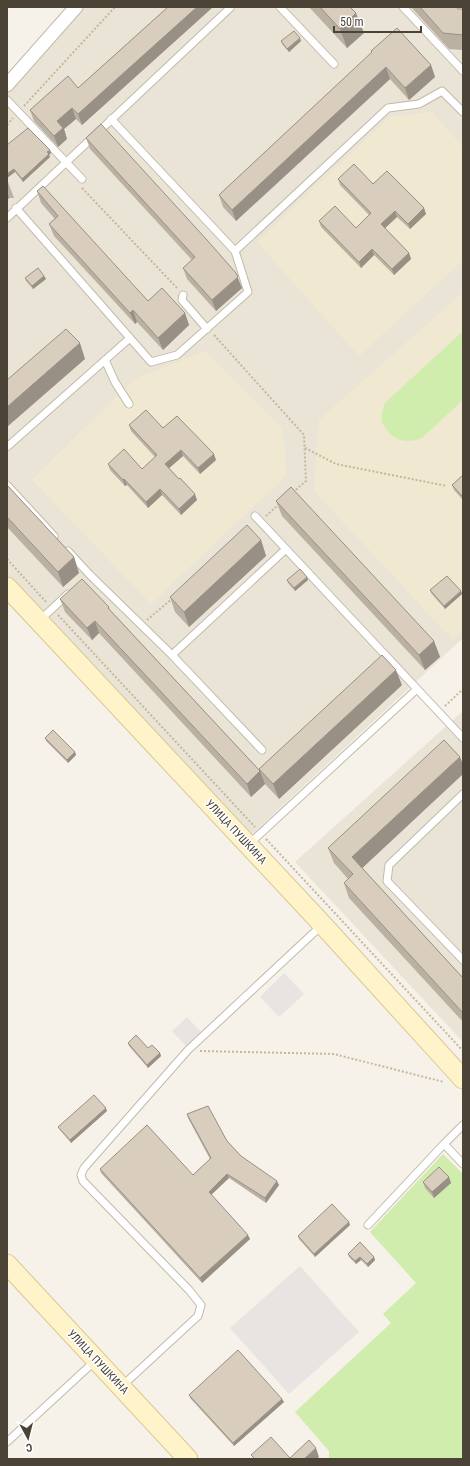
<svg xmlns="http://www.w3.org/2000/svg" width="470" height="1466" font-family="'Roboto Condensed',sans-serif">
<rect width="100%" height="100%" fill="#f6f2e9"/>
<path fill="#eae4d6" d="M80 7H463V638L249 837 7 579V90Z
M463 711V1042L295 862Z"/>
<path fill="#f0e8d1" d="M432 112 463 147V260L359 356 257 242 390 117Z
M463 292V631L453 640 314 491 319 420Z
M205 351 282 427 287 475 151 604 32 480 134 379Z"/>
<path fill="#d0edae" d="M462 332H463V400L422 438C409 443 396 442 387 430 386 428 383 425 382 422 381 416 383 409 385 403Z
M443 1154 463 1174V1459H329V1451L295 1412 391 1323 383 1314 416 1283 370 1232Z"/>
<path fill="#e7e4e1" d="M284 973 304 994 279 1017 260 997Z
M187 1017 201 1032 186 1046 172 1031Z
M300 1266 359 1332 289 1394 230 1328Z"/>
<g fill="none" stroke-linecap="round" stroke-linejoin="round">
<g stroke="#c2baaa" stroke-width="9">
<path id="lane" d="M280 7 334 64
M403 7 463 71
M7 100 82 179
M111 119 235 251 388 108 419 104 442 91 463 112
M16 208 151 362 177 355 248 292 235 251
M7 218 230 8 228 7
M183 295 182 300 207 329
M105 360 115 382 129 404
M7 447 130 338
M7 485 54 536
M255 516 463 738
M68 551 89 574 172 655 262 750
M39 621 68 594
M172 655 286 549
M463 794 389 865 387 881 463 960
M248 845 417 689
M444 1144 463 1164
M368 1225 444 1144 463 1125
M122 1386 198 1316 201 1305 189 1290 83 1181 81 1175 84 1168 188 1050 322 925
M7 1442 96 1360"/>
</g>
<g stroke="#c2baaa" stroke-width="15">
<path id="street" d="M7 85 76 7"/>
</g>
<g stroke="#dac894" stroke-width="21">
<path id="secondary" d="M7 587 323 925 463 1079
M7 1264 188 1459"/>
</g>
<path stroke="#c5b79a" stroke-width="2" stroke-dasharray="2 2" stroke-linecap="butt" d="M24 106 115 7
M7 125 13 118
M82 188 177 288
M214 335 304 435 306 481 293 492
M305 448 336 464 447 486
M266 516 279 504
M7 559 47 603
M58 615 255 827
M147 620 173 598
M445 706 463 689
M266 839 463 1051
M200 1051 334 1054 444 1082"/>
<use href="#lane" stroke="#fff" stroke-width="7"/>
<use href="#street" stroke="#fff" stroke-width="13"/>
<use href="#secondary" stroke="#fff3c9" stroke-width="19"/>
</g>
<path fill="#bbb1a3" d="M168 7H213L82 125 76 119 64 129 67 139 58 147 34 121 30 110 78 88Z
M309 7H350L364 33 347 48Z
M411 7H456L458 9H463V50L449 49Z
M281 41H301L289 52 282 44Z
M371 51 431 65 435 77 409 100 390 79 236 221 223 207 219 195 372 53Z
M28 128 51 153 49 155 50 157 23 182 15 172 7 178Z
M86 138 242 288 216 311 187 279 183 268 192 260 90 149Z
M338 179 373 184 424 208 426 214 410 229 397 217 385 228 409 253 411 259 394 275 374 255 361 268 321 227 319 221 356 228 369 215 340 185Z
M7 181 8 182 14 198H9L7 200Z
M37 191 148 301 185 313 189 325 163 350 137 322 135 324 54 236 49 224 55 219 41 203Z
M44 276 46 279 33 289 26 281 25 278Z
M129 425 163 428 216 460 200 474 183 456 169 468 197 500 181 515 162 495 148 508 127 485 125 486 110 470 108 464 142 469 155 457 131 431Z
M463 475V500L454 490 452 485Z
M7 485 74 557 79 573 63 587 7 527Z
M276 501 434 641 440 657 425 670 282 516Z
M261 540 266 556 189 627 175 612 170 597Z
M287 580H308L295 591 288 583Z
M430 590 461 591 462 594 445 609 431 593Z
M60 599 109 607 110 610 260 771 259 769 402 685 279 799 265 784 251 797 99 633 92 640 65 612Z
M45 738 75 752 76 755 68 763 46 741Z
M460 757 463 765V774L362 868 463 978V1022L349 898 344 883 348 879 334 863 328 848Z
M128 1043 148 1048 160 1053 161 1056 148 1068 129 1046Z
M107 1111 71 1143 60 1130 58 1127Z
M187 1114 227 1141 241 1156 279 1185 266 1203 229 1178 211 1195 250 1239 202 1283 101 1173 100 1169 193 1175 210 1159 188 1118Z
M449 1177 451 1183 434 1198 425 1188 423 1182Z
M350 1225 315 1257 299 1239 298 1236Z
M348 1254 374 1257 375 1260 368 1267 361 1260 356 1264 349 1257Z
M189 1395 282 1399 284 1402 234 1446 190 1398Z"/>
<path fill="#989084" d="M197 7H213L82 125 78 114Z
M356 13 364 33 347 48 340 29Z
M300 38 301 41 289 52 287 49Z
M431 65 435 77 409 100 405 88Z
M386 67 390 79 236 221 232 210Z
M72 108 76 119 64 129 67 139 58 147 54 136 57 121Z
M50 150 51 153 49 155 50 157 23 182 22 179Z
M14 169 15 172 7 178V174Z
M7 192 9 198 7 200Z
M424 208 426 214 410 229 408 224Z
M395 211 397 217 383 230 381 224Z
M372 249 374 255 361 268 359 262Z
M409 253 411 259 394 275 392 269Z
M236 273 242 288 216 311 212 300Z
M44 276 46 279 33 289 32 286Z
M133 310 137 322 135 324 130 313Z
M185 313 189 325 163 350 158 338Z
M80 343 85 359 7 427V407Z
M181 450 183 456 167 470 165 464Z
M214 454 216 460 200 474 198 468Z
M124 479 127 485 125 486 123 480Z
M160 489 162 495 148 508 146 502Z
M195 494 197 500 181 515 179 509Z
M261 540 266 556 189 627 184 612Z
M74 557 79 573 63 587 58 572Z
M307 577 308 580 295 591 294 588Z
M461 591 462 594 445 609 444 606Z
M95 621 99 633 92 640 87 628Z
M434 641 440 657 425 670 419 655Z
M396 670 402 685 279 799 273 784Z
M75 752 76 755 68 763 67 760Z
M460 757 463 765V774L358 872 352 857Z
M260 771 265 784 251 797 247 784Z
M160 1053 161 1056 148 1068 147 1065Z
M106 1108 107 1111 71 1143 70 1140Z
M227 1174 229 1178 210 1196 209 1192Z
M449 1177 451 1183 434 1198 432 1192Z
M277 1181 279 1185 266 1203 265 1198Z
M349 1222 350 1225 315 1257 314 1254Z
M248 1235 250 1239 202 1283 200 1278Z
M360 1257 361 1260 356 1264 355 1261Z
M374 1257 375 1260 368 1267 367 1264Z
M282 1399 284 1402 234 1446 233 1443Z
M316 1448 319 1457 317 1459H304Z"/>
<path fill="#d9cebd" stroke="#989084" d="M168 7H197L78 114 72 108 57 121 63 128 54 136 30 110 68 76 78 88Z
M320 7H350L356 13 340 29Z
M420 7H456L458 9H463V35L443 33Z
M397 28 431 65 405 88 386 67 232 210 219 195 372 52 371 51Z
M294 31 300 38 287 49 281 41Z
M101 124 207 240 236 273 238 277 212 300 183 268 195 257 86 138Z
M28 128 50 150 47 152 49 154 22 179 14 169 7 174V145Z
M354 164 373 184 387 171 424 208 408 224 395 211 381 224 409 253 392 269 372 249 359 262 319 221 335 206 356 228 371 213 338 179Z
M43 186 148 301 162 288 185 313 158 338 133 310 130 313 49 224 58 216 37 191Z
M38 268 44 276 32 286 25 278Z
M66 329 80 343 7 407V380Z
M146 410 163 428 177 416 214 454 198 468 181 450 165 464 179 479 180 478 195 494 179 509 160 489 146 502 124 479 123 480 108 464 124 449 142 469 157 455 129 425Z
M463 475V497L452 485Z
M7 485 74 557 58 572 7 517Z
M291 487 434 641 419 655 276 501Z
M247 525 261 540 184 612 170 597Z
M300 569 307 577 294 588 287 580Z
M447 576 461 591 444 606 430 590Z
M82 579 109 607 108 608 260 771 247 784 95 621 87 628 60 599Z
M382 655 396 670 273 784 259 769Z
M53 730 75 752 67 760 45 738Z
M444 740 460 757 352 857 463 978V1013L344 883 353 874 328 848Z
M136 1035 148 1048 152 1045 160 1053 147 1065 128 1043Z
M94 1095 106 1108 70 1140 58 1127Z
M208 1106 227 1141 241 1156 277 1181 265 1198 227 1174 209 1192 248 1235 200 1278 100 1169 147 1125 193 1175 211 1158 187 1114Z
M439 1167 449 1177 432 1192 423 1182Z
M332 1204 349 1222 314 1254 298 1236Z
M360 1242 374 1257 367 1264 360 1257 355 1261 348 1254Z
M238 1350 282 1399 233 1443 189 1395Z
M271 1437 290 1458 309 1440 316 1448 304 1459H255L251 1455Z"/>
<g text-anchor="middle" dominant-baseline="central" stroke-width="3" stroke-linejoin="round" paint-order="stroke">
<g font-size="11" fill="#4a4336" stroke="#fff">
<text transform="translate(236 832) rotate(47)">УЛИЦА ПУШКИНА</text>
<text transform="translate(98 1362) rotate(47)">УЛИЦА ПУШКИНА</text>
</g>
</g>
<rect width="470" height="1466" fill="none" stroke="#4a4336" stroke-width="16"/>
<g transform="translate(28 1438) rotate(173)" stroke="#ffffff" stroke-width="3" paint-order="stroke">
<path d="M0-3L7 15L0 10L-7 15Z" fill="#4a4336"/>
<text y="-6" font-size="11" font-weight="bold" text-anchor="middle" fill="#4a4336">С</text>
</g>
<path d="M334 26v6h87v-6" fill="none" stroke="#4a4336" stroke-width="2"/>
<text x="340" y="26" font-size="12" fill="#4a4336" stroke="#ffffff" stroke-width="3" paint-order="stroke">50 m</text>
</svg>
